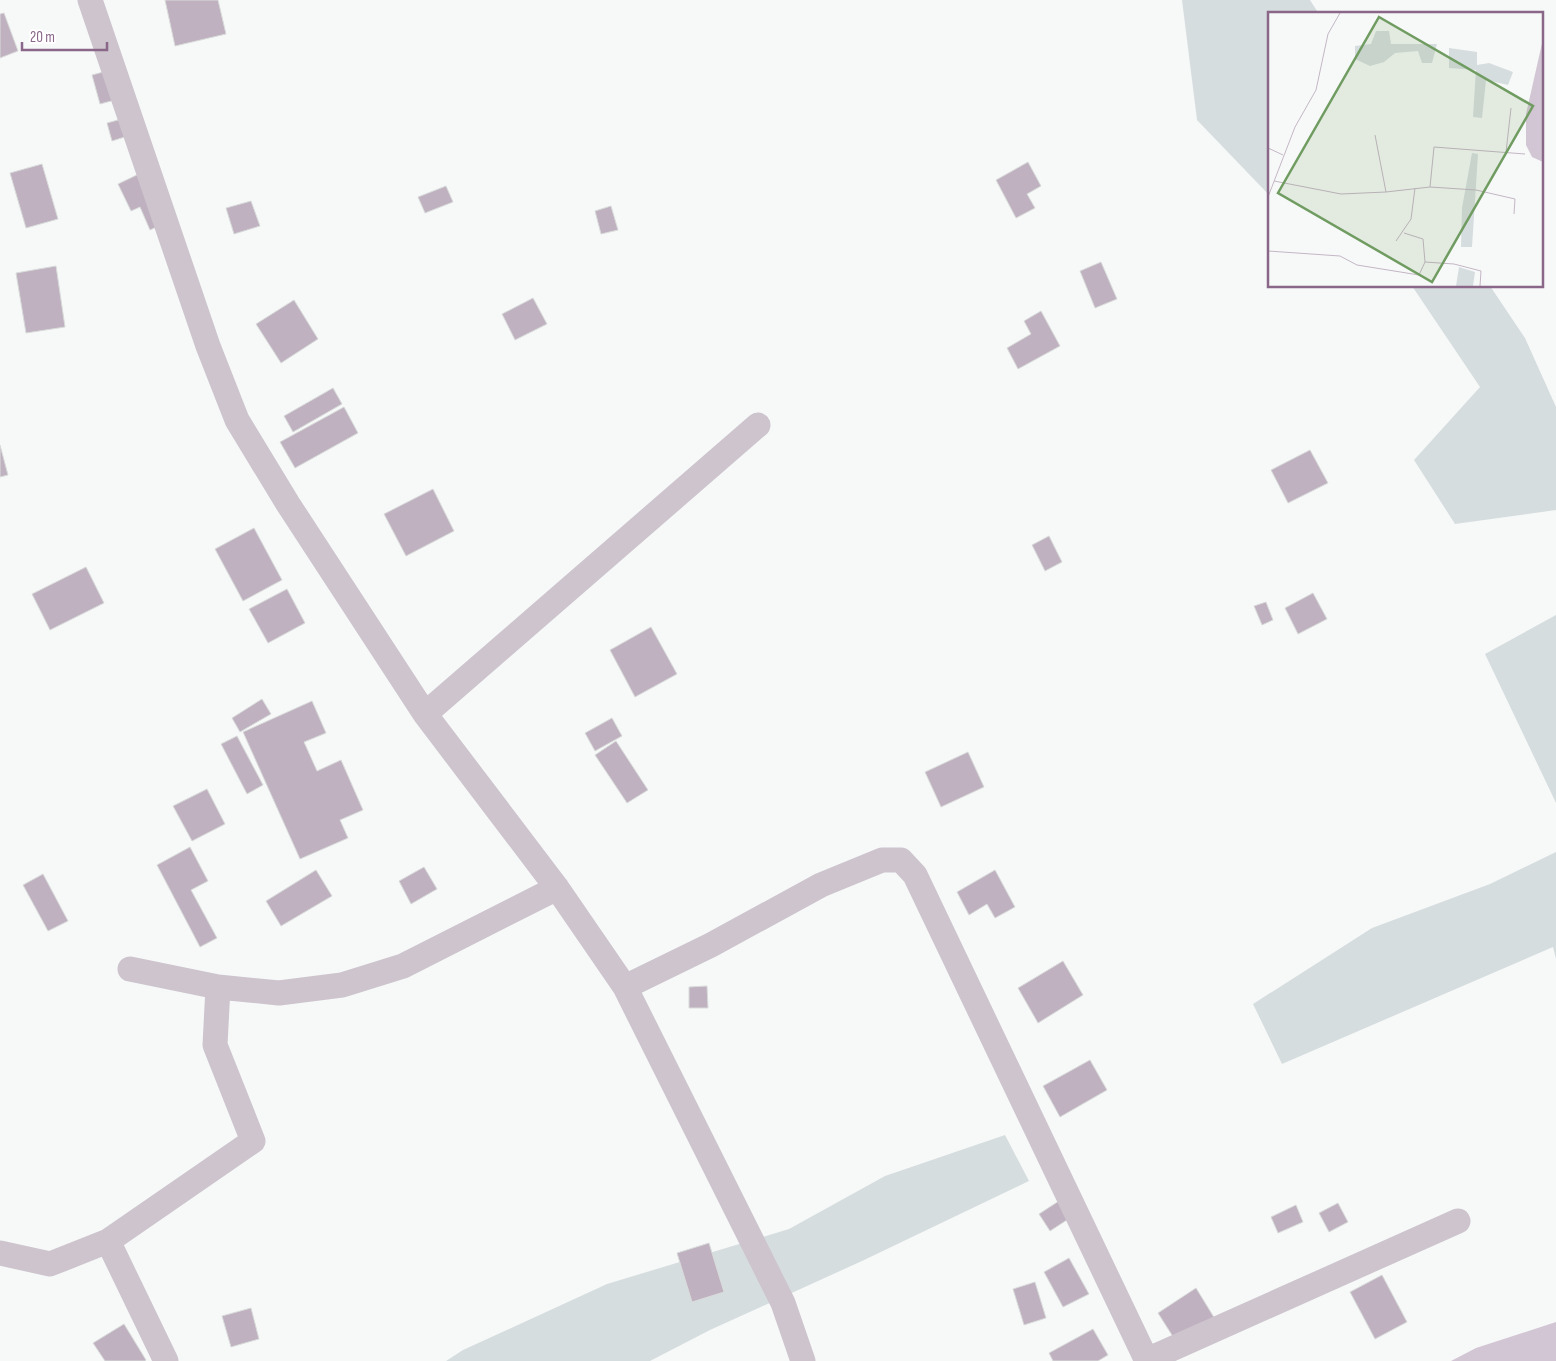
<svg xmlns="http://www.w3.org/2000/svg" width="1556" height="1361" font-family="'Sofia Sans Condensed',sans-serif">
<rect width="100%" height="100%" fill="#f7f9f8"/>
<path fill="#d6dddf" d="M1182 0H1310L1319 14H1270V196L1197 120Z
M1412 286H1490L1525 338 1556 407V510L1455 524 1414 460 1480 387Z
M1556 615V803L1485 654Z
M1556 852V959L1553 947 1282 1064 1253 1004 1372 928 1490 884Z
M1005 1135 1029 1181 862 1261 710 1330 650 1361H446L463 1350 607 1284 789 1229 885 1176Z"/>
<path fill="#d2c6d4" d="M1556 1322V1361H1451L1476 1348Z"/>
<path fill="#bfb1c0" stroke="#d9dbda" d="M165 0H218L226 34 175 46Z
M4 13 18 51 0 58V14Z
M107 71 115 100 100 104 92 75Z
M129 117 134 134 112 141 107 123Z
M1028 162 1041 186 1027 194 1035 208 1016 218 996 180Z
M42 164 58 219 26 228 10 173Z
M143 172 165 223 150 230 140 207 131 211 118 184Z
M446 186 453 202 425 213 418 197Z
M251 201 260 226 234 234 226 208Z
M611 206 618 230 601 234 595 211Z
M1101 262 1117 299 1095 308 1080 271Z
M56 266 65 327 26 333 16 273Z
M533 298 547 324 515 340 502 314Z
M294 300 318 339 281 363 256 324Z
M1041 311 1060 346 1018 369 1007 348 1031 334 1024 321Z
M333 388 342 404 293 432 284 416Z
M344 407 358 433 295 468 280 442Z
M0 445 8 475 0 477Z
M1310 450 1328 483 1288 503 1271 470Z
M433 489 454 531 406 556 384 514Z
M254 528 282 580 243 601 215 549Z
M1049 536 1062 562 1045 571 1032 545Z
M86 567 104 603 50 630 32 594Z
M287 589 305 623 268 643 249 609Z
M1313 593 1327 619 1298 634 1285 608Z
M1266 602 1273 620 1262 625 1254 606Z
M651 627 677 674 635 697 610 650Z
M262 699 271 714 240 732 232 718Z
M312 701 326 733 304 742 317 771 341 760 363 810 340 820 348 838 300 859 243 732Z
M612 718 622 736 595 751 585 733Z
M237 736 263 785 247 794 221 744Z
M616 741 648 790 627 803 595 755Z
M968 752 984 787 941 807 925 772Z
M207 789 225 824 192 841 173 806Z
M190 847 208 881 191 890 217 938 200 947 157 865Z
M424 867 437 889 411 904 399 881Z
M316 870 332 896 281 926 266 901Z
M995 870 1015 907 995 918 987 904 969 915 957 892Z
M43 874 68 921 48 931 23 885Z
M1063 961 1083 995 1038 1023 1018 988Z
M707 986 708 1008H689V987Z
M1090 1060 1107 1090 1060 1117 1043 1086Z
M1062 1199 1073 1216 1050 1231 1039 1214Z
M1338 1203 1348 1222 1329 1232 1319 1213Z
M1296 1205 1303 1222 1278 1233 1271 1217Z
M709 1243 724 1292 692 1302 677 1253Z
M1069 1258 1089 1294 1063 1307 1044 1272Z
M1382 1275 1407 1322 1375 1339 1350 1292Z
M1035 1282 1046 1318 1024 1325 1013 1289Z
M1196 1288 1215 1319 1177 1343 1158 1313Z
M251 1308 259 1339 231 1347 222 1316Z
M124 1324 146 1360 145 1361H105L93 1343Z
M1093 1329 1108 1355 1098 1361H1053L1049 1353Z"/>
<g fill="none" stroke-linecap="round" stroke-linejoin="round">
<path stroke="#cdc4cd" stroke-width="25" d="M90 0 208 346 237 420 288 504 425 714 557 888 625 987 711 945 821 885 882 860H901L915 875 1147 1361
M425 714 758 425
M130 969 218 987 279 993 342 985 403 966 557 888
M625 987 783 1303 803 1361
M108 1241 253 1141 215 1045 218 987
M0 1253 50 1264 108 1241 166 1361
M1147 1360 1458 1221"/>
</g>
<g transform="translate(1268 12)">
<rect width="275" height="275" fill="#f7f9f8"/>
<path d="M108 19H121L123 32H169L164 51H154L150 39 127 41 116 50 102 54 87 47V34L103 32ZM181 36 209 40V53L221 51 245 60 240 73 218 68 214 106 205 105 208 58 181 56ZM204 141 210 142 204 235H193L194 196ZM191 255 207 260 205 274H188Z" fill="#d6dddf"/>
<path d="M275 27V150L264 145 258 133V102Z" fill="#d2c6d4"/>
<path fill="none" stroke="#c4b6c5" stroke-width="1" d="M107 123 118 180M0 136 15 143M238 140 243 96M6 169 73 182 118 180 162 175 166 135 257 142M162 175 208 178 247 187 246 202M0 185 27 115 48 78 60 22 72 1M136 221 155 227 157 250M128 229 143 207 147 176M0 239 72 244 89 253 151 263 157 250 186 252 213 259 212 274"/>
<path fill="#709c61" fill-opacity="0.15" stroke="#709c61" stroke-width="2.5" d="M111 5 265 94 164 270 10 181Z"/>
<rect width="275" height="275" fill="none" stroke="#8a6789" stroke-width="2.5"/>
</g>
<path d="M22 42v8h85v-8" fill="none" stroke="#8a6789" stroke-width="2.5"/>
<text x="30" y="42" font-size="15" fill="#8a6789" stroke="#ffffff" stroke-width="4" paint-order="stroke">20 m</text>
</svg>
